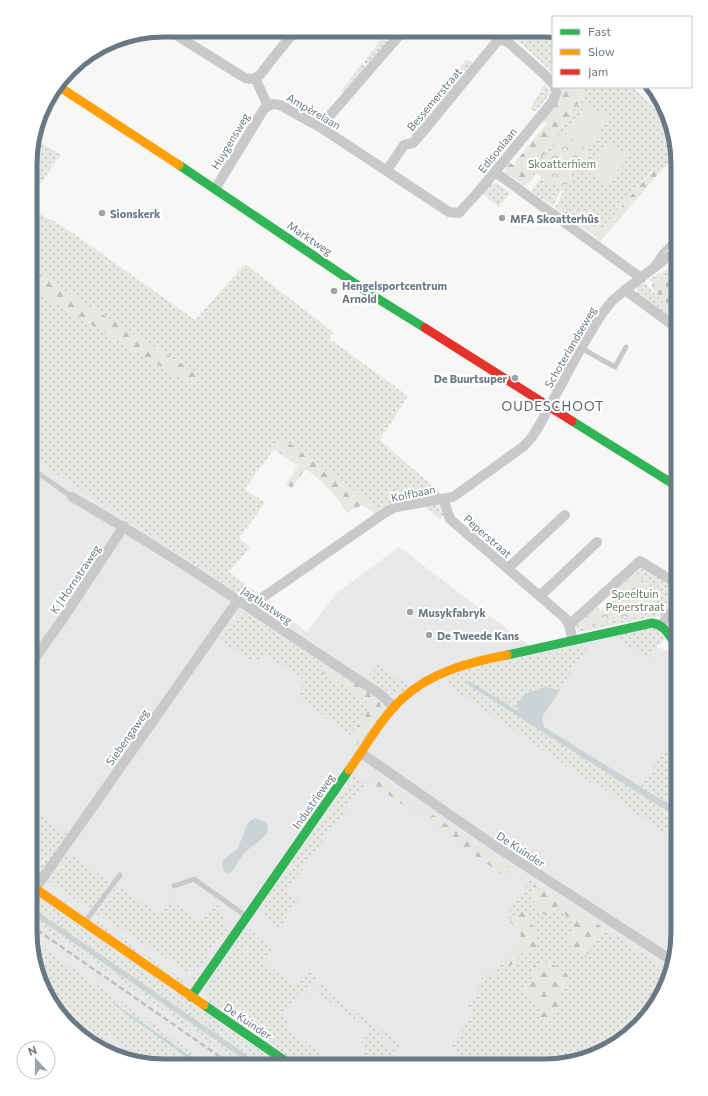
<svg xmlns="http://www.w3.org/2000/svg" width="708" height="1096" font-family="Commissioner,sans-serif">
<defs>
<pattern id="grass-dots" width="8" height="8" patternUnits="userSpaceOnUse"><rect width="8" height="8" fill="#e6e8e4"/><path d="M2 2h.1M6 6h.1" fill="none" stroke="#bec1be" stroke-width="1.8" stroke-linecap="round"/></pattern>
<pattern id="forest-firs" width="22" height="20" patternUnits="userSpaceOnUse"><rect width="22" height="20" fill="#e6e8e4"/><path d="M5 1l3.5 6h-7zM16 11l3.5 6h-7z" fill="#bec1be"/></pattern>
<pattern id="cemetery-stones" width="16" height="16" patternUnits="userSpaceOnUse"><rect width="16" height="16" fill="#e6e8e4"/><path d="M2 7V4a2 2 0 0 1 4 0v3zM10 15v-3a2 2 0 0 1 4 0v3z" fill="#bec1be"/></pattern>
<pattern id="park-crowns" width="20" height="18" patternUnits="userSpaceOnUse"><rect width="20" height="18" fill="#e6e8e4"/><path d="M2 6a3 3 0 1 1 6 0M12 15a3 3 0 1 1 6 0" fill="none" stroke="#bec1be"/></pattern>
</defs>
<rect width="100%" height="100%" fill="#f7f7f6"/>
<path fill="#e7e8e9" d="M31 445 189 542 307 632 337 593 399 547 532 648 613 633 669 651 678 656V941L655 1007 626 1038 596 1056 544 1066 269 1065 30 901Z
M30 919 241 1065H213L31 939Z
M107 1034 150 1065H147L100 1046Z"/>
<path fill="url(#grass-dots)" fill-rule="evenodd" d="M499 31H553V73L513 36Z
M382 38 390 44 370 67 364 62Z
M466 59 475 65 455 90 449 84Z
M362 64 368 69 346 95 341 91Z
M545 84 549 90V95L535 112 530 108Z
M447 86 453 92 435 113 429 109Z
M575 87H633L670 123 678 162 674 166 670 162 660 172 654 168 601 230 593 228 558 203 563 191 561 190 553 206 531 191 541 177 536 173 531 181V173L581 99 584 91Z
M428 111 433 116 414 138 410 135Z
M34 138 61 155 31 197V147Z
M497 183 510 193 499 207 483 194 491 184Z
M31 209 64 227 195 320 244 265H247L334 333 330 336V339L334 342 408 396 380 440 443 495 382 511 282 438 245 489 265 503 239 538 250 547 229 572 260 595C244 601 226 584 213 576L31 457V289L187 382 73 296 31 268Z
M678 264V269L653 283 649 279Z
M644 282 678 319V324L636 294 638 286Z
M431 504 437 506 444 515 440 519 425 506Z
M639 564 678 588V601L664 619 658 616 652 617 578 632 576 629 656 611 633 570Z
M242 611 322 661V672L364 699 369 705V710L351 735 296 696 306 680 264 655C262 657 260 660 257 661 249 663 227 644 220 640Z
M655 627 666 638 657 646 649 659 611 635Z
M590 644 560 690 551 688 515 707 518 708V711L467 684 678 818V834L674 839 620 803 621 801 595 782 593 784 450 687 448 684C449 677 452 674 458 671Z
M378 664 409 686C406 688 402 692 399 693 388 698 375 684 367 679Z
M677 731 678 795 676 798 678 799V810L640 787Z
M355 776 367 781 287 890 299 899 279 928 266 919 261 906Z
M30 808 67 834 40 875 30 869Z
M68 853 110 882 90 910 48 881Z
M530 880 536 884 533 887 544 914C547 913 550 910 553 909 561 907 570 920 574 925L571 929 585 956 605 929 668 970 655 1007 626 1038 596 1056 544 1066H478L450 1046 475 1012 467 1006 479 989 475 987 485 974 492 978 505 959 506 962 509 965 514 964 522 952 527 953 537 934C531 926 534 919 526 912L512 916 509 920 506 916ZM570 977C566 984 556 993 559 1001L543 1026C542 1019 540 1009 536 1003 532 997 525 996 523 988L526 984 535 978Z
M117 886 160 914 170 900 200 921 213 904 220 906 228 930 199 968 188 972 97 914Z
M30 892 281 1065H262L30 906Z
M30 913 252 1065H241L30 919Z
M96 920 180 978C191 980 194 972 202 973L193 981 180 982 94 924Z
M245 930H250L259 936 249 951 246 949 240 957 243 960 260 937 275 948 264 963 297 986 308 970 317 976 307 989 308 991 304 996 299 993 282 1017 289 1022 285 1028 339 1065H299L213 1006 207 999 206 987Z
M31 939 213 1065H203L114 1005 197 1065H150L108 1035 100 1046 86 1040 79 1034 40 984Z
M323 984 325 985 330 994 401 1043 397 1048 316 993Z
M369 1032 396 1051 385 1066 355 1065 366 1051 360 1046Z"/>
<path fill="url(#forest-firs)" d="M559 87H575L584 91 581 99 531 173V181L524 186 511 176 506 175 505 164 508 161 513 165 546 124 542 120Z
M655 168 660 172 599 243 596 241V237L555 208 558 203 593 228 601 230Z
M31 268 73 296 198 374 196 375 193 380 187 382 31 289Z
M282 438 382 511 377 515 362 505 347 513C337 496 322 480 305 469L292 488 286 484 298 466 274 449Z
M322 661C336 670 370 689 379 701 381 704 381 709 381 713L359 745 351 735 369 710V705L364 699 322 672Z
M375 776 513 869 514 872 509 879 411 811 378 787 362 778Z
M536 884 605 929 585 957C570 952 564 939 574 925 569 920 561 907 553 909 550 910 547 913 544 914L539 912C534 904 531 897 533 887Z
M521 912H526C533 919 530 922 534 930 537 938 541 943 534 951L522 952 512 965H509L505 962V959L521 936 509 920 512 916Z
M545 962 558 967 570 977 560 992 558 998 559 1004 543 1027C542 1019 540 1008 535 1002 531 997 525 996 523 988L526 984 534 978 532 969C536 964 539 963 545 962Z"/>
<path fill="url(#cemetery-stones)" d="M678 269V319L656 295 652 287 653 283Z"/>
<path fill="url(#park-crowns)" d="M566 134 589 150V152L563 191 536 173 562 135Z
M633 570 649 585 656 611 576 629 575 625 595 605 601 611 621 593 615 586Z"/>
<path fill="#e6e8e4" d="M587 103 609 118 589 150 566 134Z
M610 141 629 156 608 184 589 169Z"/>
<path fill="#ccd3d5" d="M469 681 518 711 519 708 515 707 525 694 537 689 544 687 560 690 542 717 544 727 678 810V818L467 684Z
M256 818 267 823 268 832C261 842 249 847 242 856 236 862 236 871 228 873L224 872 222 865 223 860 238 848 248 823 251 820Z
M30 906 262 1065H252L30 913Z
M115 1004 203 1065H197L114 1005Z"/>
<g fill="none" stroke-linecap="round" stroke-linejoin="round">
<path stroke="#c8c9ca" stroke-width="5" d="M672 222 678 228
M653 265 662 252 678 236
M581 348 615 367 626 347
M31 468 72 497
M174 886 194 879 246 916
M85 922 120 875"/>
<path stroke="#c8c9ca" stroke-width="10" d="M168 30 245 78 249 79 255 78 268 106 273 104 280 105 320 127 449 212 459 213 480 190 553 101 556 93 555 87
M489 31 499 39 508 42 545 75 553 84
M255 78 260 75 273 58 296 30
M320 127 403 31
M387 170 404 145 413 143 420 135 499 39
M495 172 641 278
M215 189 264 109 268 106
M625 290 678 329
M72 497C178 557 278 628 380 694L394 707
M443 499 450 519 565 618 569 625 573 640
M508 568 565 515
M540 596 597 542
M253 610 259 600 386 512 396 507 453 497 524 446 532 437 539 426 581 348 601 315 612 301 625 290 669 256
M569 625 640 561 678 584
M661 625 678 605
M30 665 62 620 124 526
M361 753 492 844 671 960
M35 889 238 600"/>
<path stroke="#30b455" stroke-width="9" d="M179 165 375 297 425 328
M572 421 678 487
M507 655 652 623C666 625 670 638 678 647
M191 997 349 770
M204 1005 291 1065"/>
<path stroke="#ff9f0a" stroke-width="9" d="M58 86 179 165
M349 770C366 746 381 718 403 698 431 672 470 662 507 655
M30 885 204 1005"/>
<path stroke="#e5322d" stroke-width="9" d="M425 328 572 421"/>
<path stroke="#bec0c1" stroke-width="2.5" stroke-dasharray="6 3" stroke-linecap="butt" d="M30 925 232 1065"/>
</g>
<g fill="#9ba4ab" stroke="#fff" stroke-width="1.5">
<circle cx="102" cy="213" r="4"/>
<circle cx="502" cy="218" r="4"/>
<circle cx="334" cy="291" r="4"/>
<circle cx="515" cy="378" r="4"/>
<circle cx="410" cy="612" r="4"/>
<circle cx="429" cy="635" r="4"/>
</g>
<g text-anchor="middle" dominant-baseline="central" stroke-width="4" stroke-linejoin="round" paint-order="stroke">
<g font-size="11" fill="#6a7883" stroke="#fff">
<text transform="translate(434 99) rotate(-50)">Bessemerstraat</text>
<text transform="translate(314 111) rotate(30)">Ampèrelaan</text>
<text transform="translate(230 141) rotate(-59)">Huygensweg</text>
<text transform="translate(497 150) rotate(-51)">Edisonlaan</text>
<text transform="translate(310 238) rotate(34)">Marktweg</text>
<text transform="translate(570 347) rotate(-60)">Schoterlandseweg</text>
<text transform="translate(413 493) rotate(-12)">Kolfbaan</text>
<text transform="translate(488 536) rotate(41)">Peperstraat</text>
<text transform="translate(75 579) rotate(-56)">K J Hornstraweg</text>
<text transform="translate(267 605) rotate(34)">Jagtlustweg</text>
<text transform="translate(127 737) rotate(-55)">Siebengaweg</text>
<text transform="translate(313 801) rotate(-55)">Industrieweg</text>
<text transform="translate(521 849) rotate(33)">De Kuinder</text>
<text transform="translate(248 1021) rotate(34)">De Kuinder</text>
</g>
<g font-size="11" fill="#677664" stroke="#fff">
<text x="562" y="163">Skoatterhiem</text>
<text x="635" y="593">Speeltuin<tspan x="635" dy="13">Peperstraat</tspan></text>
</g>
<g font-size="11" font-weight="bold" fill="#6a7883" stroke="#fff" text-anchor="start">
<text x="110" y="213">Sionskerk</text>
<text x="510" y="218">MFA Skoatterhûs</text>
<text x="342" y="285">Hengelsportcentrum<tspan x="342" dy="13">Arnold</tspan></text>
<text x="507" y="378" text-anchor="end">De Buurtsuper</text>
<text x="418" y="612">Musykfabryk</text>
<text x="437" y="635">De Tweede Kans</text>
</g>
<g font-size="13" letter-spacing="1" fill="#576169" stroke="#fff">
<text x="553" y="406">OUDESCHOOT</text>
</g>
</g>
<path d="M0 0H708V1096H0ZM164 37H544A127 127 0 0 1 671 164V932A127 127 0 0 1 544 1059H164A127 127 0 0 1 37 932V164A127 127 0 0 1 164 37Z" fill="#fff" fill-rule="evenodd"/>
<path fill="none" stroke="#6a7883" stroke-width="5" d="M164 37H544A127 127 0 0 1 671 164V932A127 127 0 0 1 544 1059H164A127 127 0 0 1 37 932V164A127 127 0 0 1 164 37Z"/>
<rect x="552" y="16" width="140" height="72" fill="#ffffff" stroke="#c3c9cd"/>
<rect x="560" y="29" width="20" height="6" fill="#30b455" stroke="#c3c9cd"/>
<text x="588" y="36" font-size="12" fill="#6a7883">Fast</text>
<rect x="560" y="49" width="20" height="6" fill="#ff9f0a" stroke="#c3c9cd"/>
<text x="588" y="56" font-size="12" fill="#6a7883">Slow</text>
<rect x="560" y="69" width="20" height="6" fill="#e5322d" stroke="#c3c9cd"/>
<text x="588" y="76" font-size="12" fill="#6a7883">Jam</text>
<g transform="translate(36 1060) rotate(339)"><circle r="19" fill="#ffffff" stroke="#c3c9cd"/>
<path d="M0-3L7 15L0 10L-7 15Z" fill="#9ba4ab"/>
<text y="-6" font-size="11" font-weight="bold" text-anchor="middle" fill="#6a7883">N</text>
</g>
</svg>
